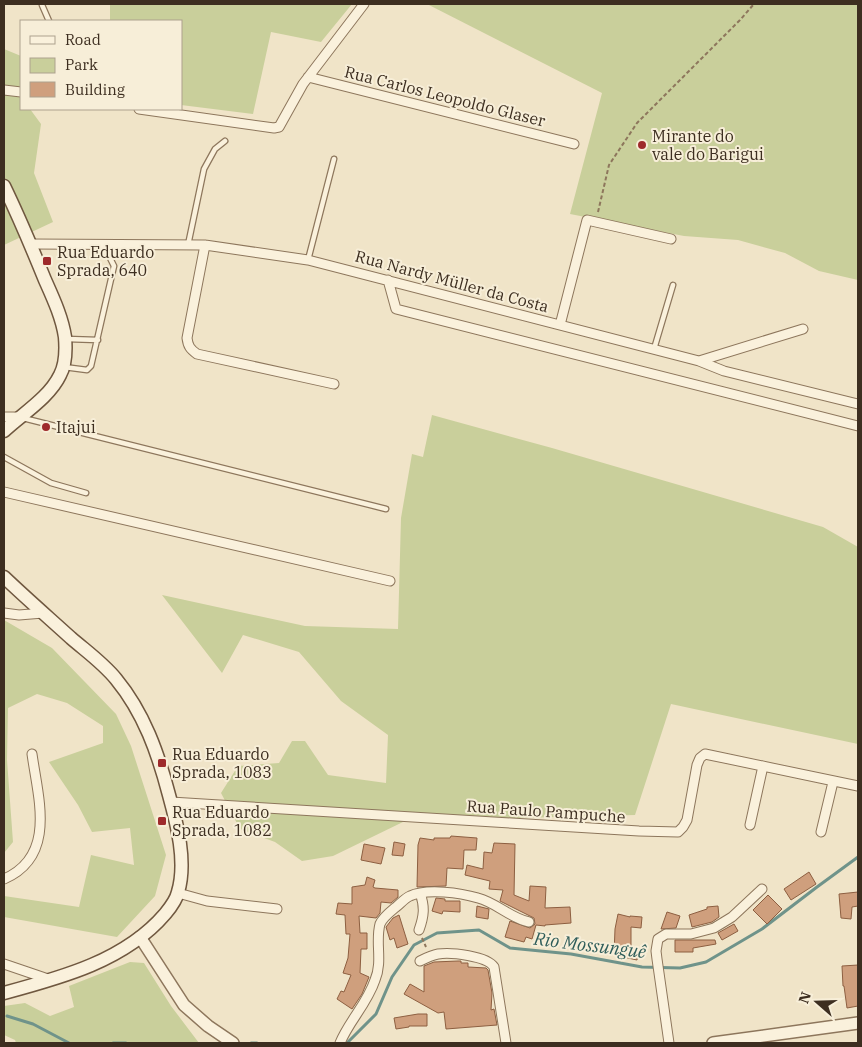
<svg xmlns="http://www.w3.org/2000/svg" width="862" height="1047" font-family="'IBM Plex Serif',serif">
<rect width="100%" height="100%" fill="#f0e4c8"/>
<path fill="#c9cf9b" d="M110 4H352L321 42 271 32 253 114 181 105V21H110Z
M427 4H858V280L819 271 785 253 738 240 684 236 570 214 602 93Z
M4 49 21 56V109H30L41 124 34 173 53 222 4 245Z
M432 415 552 448 823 527 858 547V744L671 704 635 815 405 821 333 856 302 861 275 842 240 829 221 793 238 766 279 763 292 741H305L328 775 386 783 388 735 341 701 299 652 243 635 222 673 162 595 305 626 398 629 401 518 412 454 423 457Z
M4 620 52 648 116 714 131 746 166 855 155 896 117 937 4 917V896L79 907 91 855 134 865 130 828 92 832 78 805 49 762 103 743V726L67 703 37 694 8 708 7 760 13 842 4 853Z
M130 962 144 963 171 1006 199 1043H16L15 1040 4 1035V1006L25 1003 50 1016 74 1007 69 986Z"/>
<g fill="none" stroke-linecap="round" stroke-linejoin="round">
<path stroke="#6f938a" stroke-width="3" d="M7 1016 33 1024 69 1043
M113 1043H126
M251 1043H257
M347 1043 376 1014 392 977 414 945 437 933 479 930 510 948 571 954 642 967 680 968 706 962 762 929 817 887 858 857"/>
</g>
<path fill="#cf9f7d" stroke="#8d5f41" d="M451 836 477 838 476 850H464L463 869 447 868 446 886 417 887 418 845 420 838 434 840V838H450Z
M394 842 405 844 403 856 392 855Z
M494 843 515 844 514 895 529 901 530 886 546 887 545 908 570 907 571 923 545 925V926L536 925 532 939 526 937 524 942 505 937 510 921 530 928 535 924 534 918 500 901 503 890 489 889 490 881 465 875 467 865 483 869 484 852 492 853Z
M364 844 385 848 381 864 361 860Z
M809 872 816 884 791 900 784 889Z
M367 877 375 880 373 887 375 888 398 890V897L391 903 381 902 380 913 376 918 359 916 360 933H367V949H361L360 973 369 977 362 994 352 1009 337 999 341 991 344 992 351 975 343 973 348 958 350 934H346L345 915 336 914 338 903 352 904V887L365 885Z
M858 892V906L852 907 851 919 841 918 839 894Z
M768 895 782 909 767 924 753 910Z
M436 898 445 899V901H460V912L443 911 442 914 432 911Z
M477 906 489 909 488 919 476 917Z
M718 906 719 917 712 922 692 927 689 915 707 909V907Z
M667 912 680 916 676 928 661 929Z
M618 914 630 917V916L642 917 641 928 631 927V947L639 948 637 960 614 955 615 929Z
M399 915 408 944 397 948 394 938 390 940 386 927 393 918Z
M734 924 738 931 722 940 718 933Z
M675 940H715L716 944 693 948V952H675Z
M458 961H461V963H468V967L486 968 488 970 492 993 491 1010 494 1009 497 1025 446 1029 444 1012 438 1013 404 994 410 984 424 992V966L434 962Z
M858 965V1006L847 1008 844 986H843L842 966Z
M418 1014H427V1026H409V1027L396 1029 394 1018Z"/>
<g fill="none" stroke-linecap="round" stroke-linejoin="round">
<g stroke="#8d765c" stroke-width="7">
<path id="service" d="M42 5 49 21
M188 245 204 169 215 149 225 141
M308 260 334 159
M67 339 98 340
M654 349 673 285
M64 367 87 370 91 366 114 266 109 256 97 245
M23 418 386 509
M4 457 51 483 86 493"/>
</g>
<g stroke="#8d765c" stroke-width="11">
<path id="minor" d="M308 77 574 144
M4 90 21 92
M139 109 274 128 279 127 303 84 364 4
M31 244 205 245 308 260 699 361 724 371 858 404
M205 245 187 338C188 346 190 349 197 354L334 384
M388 280 396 309 858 426
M560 325 587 220 671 239
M699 361 803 329
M4 417H19
M4 492 390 581
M4 613 19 615 43 613
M171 802 639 831 678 832 683 827 687 820 697 765 700 758 705 754 858 786
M750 825 763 766
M821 832 833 782
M4 879C57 856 38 798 32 754
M178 893 207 901 277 909
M419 930C424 916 425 907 420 893
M420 961C426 958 432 955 438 954 451 952 487 956 494 967L506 1043
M4 964 51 980
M340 1043C349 1021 367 1004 375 980 383 961 375 942 380 924 383 917 390 912 396 907 400 904 405 898 410 896 427 888 461 893 478 898 497 903 510 918 529 922
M669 1043 657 959 656 951 658 939 666 934H691L714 928 732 917 762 889"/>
</g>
<g stroke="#8d765c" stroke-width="14">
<path id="tertiary" d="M140 937 184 1005 208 1026 233 1043
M713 1043 858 1023"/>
</g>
<g stroke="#6f573f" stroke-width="15">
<path id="secondary" d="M4 186C19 217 32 248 45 280 53 298 62 317 65 337 66 349 66 364 60 375 49 398 22 414 4 431
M4 577C26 598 49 618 71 638 86 651 103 663 116 679 144 713 158 753 169 795 177 824 187 862 178 892 176 901 170 908 165 914 125 961 60 978 4 993"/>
</g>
<path stroke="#8d765c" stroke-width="2" stroke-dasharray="4 2.5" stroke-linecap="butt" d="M598 212 609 165 637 123 740 20 754 4
M422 938 426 947"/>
<use href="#service" stroke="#faf1dc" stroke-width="4.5"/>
<use href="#minor" stroke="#faf1dc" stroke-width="9"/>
<use href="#tertiary" stroke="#faf1dc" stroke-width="11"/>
<use href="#secondary" stroke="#faf1dc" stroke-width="12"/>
</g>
<g fill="#9e2a2b" stroke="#f7eed8" stroke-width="2">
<circle cx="642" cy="145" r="5"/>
<rect x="42" y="256" width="10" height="10" rx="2.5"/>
<circle cx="46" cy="427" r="5"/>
<rect x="157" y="758" width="10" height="10" rx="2.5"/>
<rect x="157" y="816" width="10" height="10" rx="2.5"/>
</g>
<g text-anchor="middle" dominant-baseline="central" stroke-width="4" stroke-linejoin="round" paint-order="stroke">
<g font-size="16" fill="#3d2e20" stroke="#f7eed8">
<text transform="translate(445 96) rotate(14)">Rua Carlos Leopoldo Glaser</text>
<text transform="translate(452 281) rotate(15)">Rua Nardy Müller da Costa</text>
<text transform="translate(546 811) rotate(4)">Rua Paulo Pampuche</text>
</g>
<g font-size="16" fill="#3d2e20" stroke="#f7eed8" text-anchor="start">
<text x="652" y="136">Mirante do<tspan x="652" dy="18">vale do Barigui</tspan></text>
<text x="57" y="252">Rua Eduardo<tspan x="57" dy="18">Sprada, 640</tspan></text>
<text x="56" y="427">Itajui</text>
<text x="172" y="754">Rua Eduardo<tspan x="172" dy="18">Sprada, 1083</tspan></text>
<text x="172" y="812">Rua Eduardo<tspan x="172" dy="18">Sprada, 1082</tspan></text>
</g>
<g font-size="18" font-style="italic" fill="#2f5d5a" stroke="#f7eed8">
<text transform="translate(590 945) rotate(7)">Rio Mossunguê</text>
</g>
</g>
<rect width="862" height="1047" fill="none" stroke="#3d2e20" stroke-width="10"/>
<rect x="20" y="20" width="162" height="90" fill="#f7eed8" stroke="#ada18e"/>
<rect x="30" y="36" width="25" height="8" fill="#faf1dc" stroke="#ada18e"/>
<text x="65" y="45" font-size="15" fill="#3d2e20">Road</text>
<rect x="30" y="58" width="25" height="15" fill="#c9cf9b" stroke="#ada18e"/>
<text x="65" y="70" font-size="15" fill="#3d2e20">Park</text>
<rect x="30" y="82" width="25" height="15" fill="#cf9f7d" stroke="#ada18e"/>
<text x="65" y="95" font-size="15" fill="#3d2e20">Building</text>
<g transform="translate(817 1002) rotate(290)" stroke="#f7eed8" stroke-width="4" paint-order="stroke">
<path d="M0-4L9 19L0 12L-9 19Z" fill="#3d2e20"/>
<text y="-8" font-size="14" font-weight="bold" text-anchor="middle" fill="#3d2e20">N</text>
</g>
</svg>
